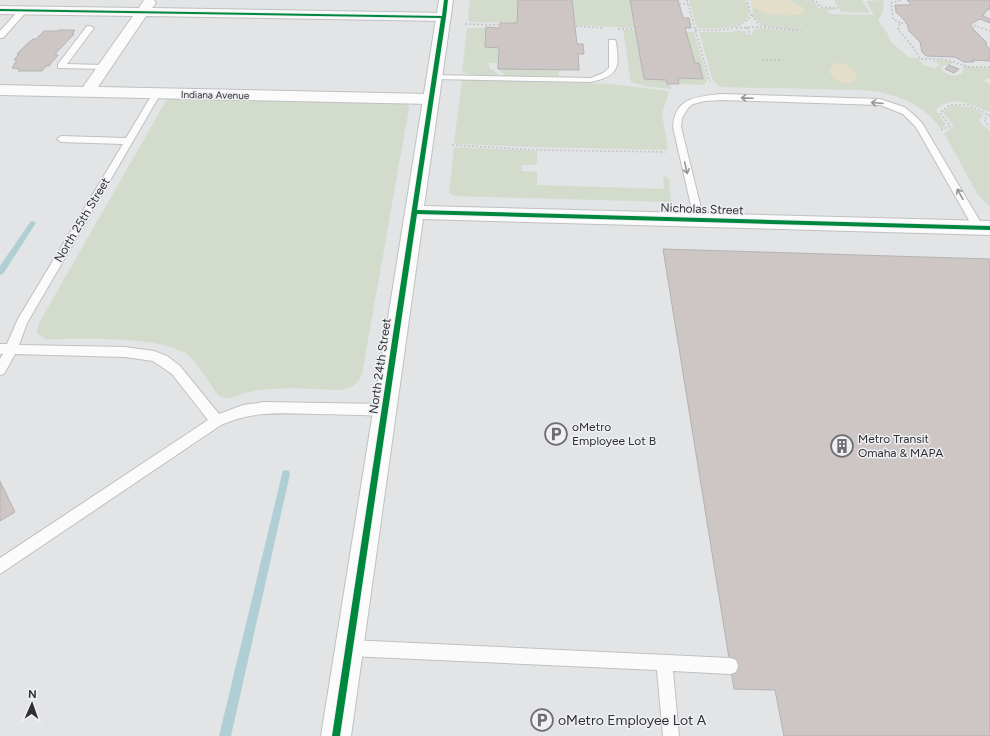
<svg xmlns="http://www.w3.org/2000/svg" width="990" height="736" font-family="Figtree,sans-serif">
<rect width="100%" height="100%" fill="#e2e4e6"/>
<path fill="#d3dbcc" d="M470 0H518L517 23 471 22 468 20Z
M572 0H630L635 28 574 25Z
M689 0H745C747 4 749 8 749 12 747 31 710 29 697 28Z
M749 0H809L816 3 818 8H835L836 10H827L830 14 874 15 866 1 883 0 884 1 883 12 878 21 887 33 892 43 910 58H917L924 65 930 67 936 68 940 65 936 62 930 61 941 60 953 62 950 65 942 66 941 69 945 73 955 76 963 73V65C972 69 981 66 990 68V78L983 80 990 84V111L988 112C971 104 951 94 936 110L946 125 941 129C924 103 892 92 862 90L721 87 714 82 712 78 699 32H732L737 30 745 31 747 35H752L753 31 758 28 801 32 800 31 769 27 760 23 753 16 752 1Z
M834 0H862L870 13 841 12Z
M471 28H486L485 47 499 48 498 63H489V67L499 75H474L462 72 467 29Z
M623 30H635L644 79 666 80 667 84H670L671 89 645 86 631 82Z
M686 32H694L707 78V82L703 85 679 84 678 78 702 79 695 63Z
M496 67 559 70V76H506Z
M462 79 610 84 669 91 662 114 668 150 534 147 454 144Z
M167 99 171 98 402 103 408 105 409 108 362 374C356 387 353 387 340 390 311 389 281 386 253 391 240 393 229 403 218 395 209 383 199 364 188 355 162 335 80 339 45 339L37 333 39 323Z
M951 106 970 107 984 115 980 118V122L990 131V207L978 195 944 133 954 126 943 112Z
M454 147 537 151V163L534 165H522V171L537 172V185L664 189 663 174 670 181 669 187 671 202 454 196 449 193Z"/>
<path fill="#e3deca" d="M753 0H790L804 8 805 12C792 18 758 17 751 3Z
M835 63C844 62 857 69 857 79 848 88 831 81 829 69Z"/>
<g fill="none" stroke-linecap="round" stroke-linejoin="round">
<path fill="#b0cfd4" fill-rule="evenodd" d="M31 221H33L36 223 3 274 0 275V266Z
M286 470 289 471 290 474 231 736H219L282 474 283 471Z"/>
</g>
<path fill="#cdc6c5" stroke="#b3b3b4" d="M518 0H572L577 44H583L584 54H578L579 70 498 69 499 48 485 47 486 27 500 28V23H517Z
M630 0H678L683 18H689L691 28H685L695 63H699L703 79 678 78 679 84H667L666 80 644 79Z
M907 0H990V9H987L983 16 990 19V23L980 19 970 24 975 31 986 42 987 47 990 51V61L972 60 974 62H964L955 57 926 56 922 52 920 42 909 31 907 23 896 12 895 5H911Z
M59 30H75L72 34H74L55 54 58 55 49 66H46L42 71H18L20 69 12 68 17 60H14L19 54H17L27 44 33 39H36L44 31H58Z
M949 65 959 69 954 73 945 69Z
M663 249 990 259V736H784L775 690 734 689Z
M0 481 15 512 0 521Z"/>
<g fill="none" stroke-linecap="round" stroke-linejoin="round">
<g stroke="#bfc0c1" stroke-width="2">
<path id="lane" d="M21 8H24L28 10 3 38H0V31Z
M87 26H90L94 28 67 64 104 65 108 67 107 69 58 68V64Z
M609 40H615L616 42C620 69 618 76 591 82L434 79 430 77 434 75 591 78 603 73 609 68Z
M157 90 161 93 27 323 19 345 125 347 154 351 167 356 180 366 219 414 243 405 264 402 384 404 388 406 390 410 388 414 384 416C360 415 336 414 313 414 280 413 251 411 221 425L0 574V558L208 420 172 374 153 361 125 357 15 354 4 374 0 375V359L3 354H0V344H7L18 319 123 144 61 142 57 139 61 136 126 138 153 93Z
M721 94 880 99 904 107 913 114 922 123 984 228 983 231H975L916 127 903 114 880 105 721 100 705 101 693 104 688 108 682 118 681 127 704 220 703 223H695L673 127C675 97 696 97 721 94Z
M349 640 730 658 736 660 738 666 736 672 730 674 673 671 679 736H663L657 670 349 656 343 654 341 648 343 642Z"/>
</g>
<g stroke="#bfc0c1" stroke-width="2">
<path id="street" d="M144 0H154L156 3 152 8 444 13 449 14 451 17 449 20 444 21 146 16 98 87 431 94 436 96 439 99 436 102 431 104 0 95V85L83 87 133 16 0 14V6L139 8Z"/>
</g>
<g stroke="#bfc0c1" stroke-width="2">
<path id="secondary" d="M439 0H453L424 206 990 221V235L423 219 351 736H321Z"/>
</g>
<path stroke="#c4c4c6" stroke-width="1.5" stroke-dasharray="2 2" stroke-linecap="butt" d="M687 0 710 82
M812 0 817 2 820 7 838 8
M679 4H688
M987 10 990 11
M752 15 758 23 766 26
M900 23 893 19 891 3 901 0
M907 23H900L898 30C906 38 915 49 920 59H943L970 67H990
M465 24 500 25
M970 24 990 31
M576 26 603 28
M747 27 750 35
M736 28 761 27 801 31
M618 29H635
M695 30C716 31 736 32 751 16L747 0
M988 48H990
M762 60H781
M941 130 950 126 940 113 950 105H968L989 115 984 120 990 127
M452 145 537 150 665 152"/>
<use href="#lane" fill="#fbfbfb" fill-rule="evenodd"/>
<use href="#street" fill="#fbfbfb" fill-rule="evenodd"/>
<use href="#secondary" fill="#fbfbfb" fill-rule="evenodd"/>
<g stroke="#eef0f4" stroke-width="2">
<path id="cycleway" d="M444 0H448L446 17 417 210 990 226V230L417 214 340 736H332L441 18 0 11V9L442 16Z"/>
</g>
<use href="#cycleway" fill="#00873e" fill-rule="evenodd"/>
</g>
<defs><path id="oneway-shaft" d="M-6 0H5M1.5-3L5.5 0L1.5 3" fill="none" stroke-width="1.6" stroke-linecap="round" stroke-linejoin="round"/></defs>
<g stroke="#959596">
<use href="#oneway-shaft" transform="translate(747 98) rotate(-178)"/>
<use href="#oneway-shaft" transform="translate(877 103) rotate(-175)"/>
<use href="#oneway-shaft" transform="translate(686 168) rotate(77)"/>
<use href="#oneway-shaft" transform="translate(960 194) rotate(-119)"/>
</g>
<defs>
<g id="parking-ring" transform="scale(1.15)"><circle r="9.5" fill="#eef0f4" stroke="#6e6e70" stroke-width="1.5"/><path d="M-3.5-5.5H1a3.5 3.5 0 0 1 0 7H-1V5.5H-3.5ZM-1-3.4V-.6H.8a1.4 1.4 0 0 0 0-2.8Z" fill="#6e6e70"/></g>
<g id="building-ring" transform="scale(1.15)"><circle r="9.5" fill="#eef0f4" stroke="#6e6e70" stroke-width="1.5"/><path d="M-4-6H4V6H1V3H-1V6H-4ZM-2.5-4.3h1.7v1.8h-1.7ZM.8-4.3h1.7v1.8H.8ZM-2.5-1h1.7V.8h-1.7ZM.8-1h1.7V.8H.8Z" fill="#6e6e70"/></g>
</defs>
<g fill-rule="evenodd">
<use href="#parking-ring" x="556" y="434"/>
<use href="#building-ring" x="842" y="446"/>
<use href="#parking-ring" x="542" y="720"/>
</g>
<g text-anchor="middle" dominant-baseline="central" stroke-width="3" stroke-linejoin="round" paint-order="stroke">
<g font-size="10" fill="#2f2f31" stroke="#eef0f4">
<text transform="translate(215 95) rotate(1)">Indiana Avenue</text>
</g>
<g font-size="12" fill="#2f2f31" stroke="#eef0f4">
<text transform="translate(702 209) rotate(2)">Nicholas Street</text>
<text transform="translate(82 220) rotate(-59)">North 25th Street</text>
<text transform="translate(380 366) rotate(-82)">North 24th Street</text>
</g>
<g font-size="12" fill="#2f2f31" stroke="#eef0f4" text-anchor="start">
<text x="572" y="427">oMetro<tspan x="572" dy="14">Employee Lot B</tspan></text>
<text x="858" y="439">Metro Transit<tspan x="858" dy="14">Omaha &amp; MAPA</tspan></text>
</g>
<g font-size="14" fill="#2f2f31" stroke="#eef0f4" text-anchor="start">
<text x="558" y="720">oMetro Employee Lot A</text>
</g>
</g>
<g transform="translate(32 704) rotate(2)" stroke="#eef0f4" stroke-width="3" paint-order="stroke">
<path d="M0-3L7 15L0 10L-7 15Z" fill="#2f2f31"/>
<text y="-6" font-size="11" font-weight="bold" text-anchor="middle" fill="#2f2f31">N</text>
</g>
</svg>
